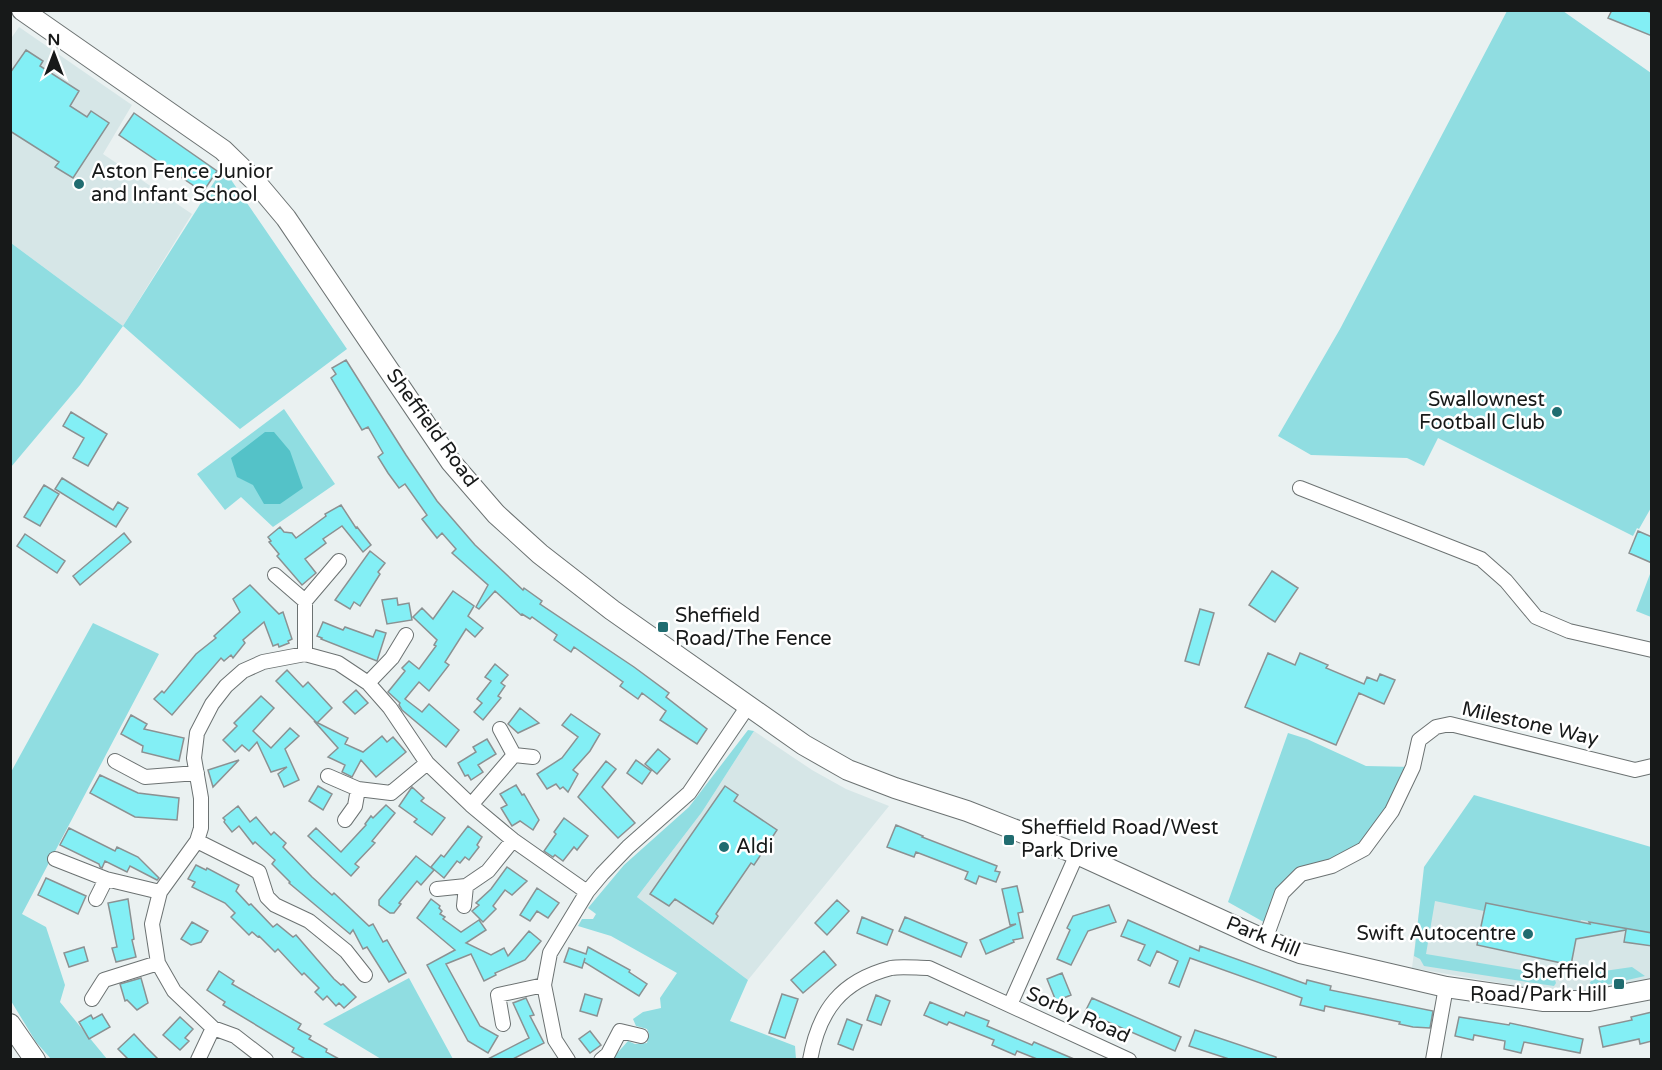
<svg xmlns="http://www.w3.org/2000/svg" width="1662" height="1070" font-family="'Varela Round',sans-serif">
<rect width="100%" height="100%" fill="#eaf1f1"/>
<path fill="#d6e6e7" d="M19 27 132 105 103 154 192 214 123 326 11 243 10 40Z
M754 731 812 770 846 789 889 806 748 980 637 897 702 812Z
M1423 880 1651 933V979L1591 992 1546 991 1412 968Z"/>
<path fill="#90dde1" d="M1507 11H1563L1651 73 1652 506 1639 529 1637 528 1633 536 1438 438 1424 466 1407 458 1311 455 1278 436 1340 329Z
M223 168 347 349 240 429 123 326 80 385 11 467V243L123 326Z
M284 409 335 484 273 527 241 497 225 510 197 474Z
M1650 574 1652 575 1651 617 1636 611Z
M93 623 159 654 22 914 46 927 65 985 60 1002 107 1059H51L36 1042 11 1001V772Z
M748 730 754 731 702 812 637 897 748 980 730 1021 795 1046 796 1059H612L628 1041 635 1044 647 1043 649 1034 647 1029 636 1026 633 1019 643 1012 661 1008 660 998 677 973 611 936 578 926 582 919H593L596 914 588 908 624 865 689 807Z
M1288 733 1307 739 1366 766 1413 767 1364 849 1301 874 1269 925 1228 902Z
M1474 795 1651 847V933L1581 920 1580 922 1487 903 1484 911 1435 901 1426 954 1552 975 1554 977 1556 983 1554 986 1424 966 1420 959 1414 956 1424 867Z
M1632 967 1645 976 1610 984 1587 987 1597 972Z
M409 978 453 1059H381L323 1024Z"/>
<path fill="#54c2c8" d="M265 432H274L290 451 303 488 280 504H264L253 485 237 477 231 458Z"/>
<path fill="#83eff5" stroke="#8b9192" stroke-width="1.5" d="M1612 10H1645L1652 13V36L1608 18Z
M26 50 43 61 40 66 79 91 70 106 87 117 91 111 109 123 73 178 55 167 59 162 10 131V73Z
M134 113 217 171 203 192 119 135Z
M346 360 406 455 437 501 475 545 523 590 524 588 542 601 540 604 634 667 669 693 666 697 707 729 697 744 660 720 666 711 642 693 638 699 620 686 623 682 574 647 571 652 554 640 557 635 532 617 530 619 522 614 521 615 495 591 479 609 476 607 488 585 452 553 456 549 442 533 437 538 422 519 427 515 405 484 399 488 388 473 378 457 383 453 368 427 362 430 331 378 336 374 332 368Z
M71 412 107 434 88 466 73 458 84 438 63 426Z
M62 478 113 510 118 502 128 508 116 527 55 489Z
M44 485 59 494 40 526 24 517Z
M341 505 356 528 357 527 371 545 363 552 342 526 323 539 326 543 305 559 316 573 302 585 277 556 279 554 269 542 271 541 268 537 280 527 284 532 292 533 296 538 326 516 325 514Z
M1638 531 1652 537V563L1629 553Z
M124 533 131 542 80 585 73 576Z
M25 534 65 561 57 573 17 546Z
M370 551 385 563 378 572 380 574 360 606 354 602 350 609 335 600Z
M1272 571 1298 588 1275 622 1249 605Z
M250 585 279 614 283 612 292 639 288 641 289 643 279 647 278 644 273 646 264 622 243 640 245 643 233 658 231 655 224 661 221 658 172 715 154 699 162 691 164 693 196 654 216 638 214 636 240 612 233 599Z
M453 591 474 606 468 616 483 628 475 637 466 629 445 662 449 665 429 691 419 682 405 699 422 712 429 704 459 730 446 747 402 710 399 705 400 703 388 692 405 671 402 668 409 661 419 669 436 646 434 645 437 640 413 617 422 608 433 619Z
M397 598 398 605 409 603 412 620 387 624 382 600Z
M1200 609 1214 613 1199 665 1185 661Z
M323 622 343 630 345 627 373 637 376 630 386 633 377 661 321 639 322 638 317 636Z
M1268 653 1295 665 1300 653 1328 665 1326 668 1364 684 1367 677 1377 681 1380 674 1395 680 1384 704 1359 693 1336 745 1245 707Z
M495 664 508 675 501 683 505 686 498 696 501 698 483 720 474 712 482 703 477 699 491 681 485 677Z
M287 670 303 687 308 682 332 708 317 723 276 681Z
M356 690 368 703 355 714 343 702Z
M261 696 274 708 253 731 271 748 290 728 299 736 285 749 299 780 284 787 278 774 287 767 271 772 257 742 249 751 242 745 235 752 223 740 237 726 234 723Z
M520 708 539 723 518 733 508 724Z
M571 714 600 734 590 751 573 770 578 774 568 792 563 787 560 789 556 784 547 789 537 774 562 758 578 737 562 725Z
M131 715 147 724 144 729 184 738 179 761 142 752 143 746 121 734Z
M314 721 348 738 345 744 363 752 382 736 387 742 393 737 406 752 376 777 361 760 352 777 342 772 345 765 328 757 338 748Z
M487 739 496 754 478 765 483 772 471 780 468 775 465 776 458 763 476 752 473 747Z
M658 749 670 759 657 774 645 764Z
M239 760 213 787 208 770Z
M636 760 651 771 642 784 627 773Z
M606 761 616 769 602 787 635 823 618 838 578 797Z
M100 775 138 793 179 798 177 820 135 817 90 793Z
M516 785 522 795 524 794 539 820 533 830 520 821 512 826 501 808 507 805 500 794Z
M318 786 332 794 323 810 309 801Z
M725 786 738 795 734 801 777 830 754 865 751 863 716 914 718 916 713 924 675 899 669 906 650 894Z
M412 787 424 798 421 801 445 818 432 835 414 822 417 819 399 806Z
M386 805 395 813 372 841 375 843 355 864 359 867 351 876 308 836 316 828 341 852 366 825 365 824 371 816 373 818Z
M238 806 250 822 256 817 271 835 274 832 286 843 283 847 312 877 332 895 334 893 369 926 373 924 383 942 387 940 406 973 389 982 367 947 363 949 353 930 350 934 289 883 290 882 272 864 275 860 255 842 253 844 239 826 232 832 224 822 225 820 223 818Z
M564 818 588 836 577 850 574 847 563 861 555 855 553 857 544 851 556 834 554 832Z
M896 825 923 836 922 837 997 866 995 871 1000 872 996 882 979 876 976 884 965 879 968 872 916 852 914 857 887 847Z
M468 826 482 837 477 845 479 847 469 860 465 857 460 863 457 861 444 878 431 867 441 855 444 857Z
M69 828 115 851 117 847 138 857 159 878 157 880 130 866 127 872 105 861 102 868 100 867 99 864 60 845Z
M416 856 434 870 421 885 417 881 399 903 401 904 394 913H390L379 905V900Z
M196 865 206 870 207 868 239 885 236 891 249 905 251 904 273 927 277 924 293 937 296 935 334 979 341 985 343 984 356 997 344 1008 339 1003 336 1006 327 996 323 1000 315 992 319 988 304 973 302 975 278 949 275 952 259 936 258 937 252 932 249 935 231 917 235 913 225 903 192 887 195 882 188 879Z
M507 867 527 881 512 895 505 890 493 906 496 909 483 922 472 911 479 905 476 903 491 889Z
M46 878 86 896 78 914 38 895Z
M1017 886 1023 912 1018 913 1023 938 1013 940 1014 942 986 954 980 940 1016 924 1010 925 1002 889Z
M537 888 559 903 548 918 537 911 530 921 520 915Z
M128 899 134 939 132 940 136 957 116 962 112 948 117 947 108 903Z
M431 899 440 906 439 908 442 911 440 914 445 917 443 919 461 932 479 920 486 930 466 943 491 955 504 948 508 956 529 931 541 941 525 960 495 973 496 975 484 981 471 954 446 964 480 1026 498 1036 488 1053 468 1041 427 965 455 950 417 918Z
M837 900 849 911 827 935 815 923Z
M1486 903 1590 924 1589 922 1652 933V946L1624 942 1626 930 1576 939 1571 965 1477 945Z
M1109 905 1116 922 1088 931 1071 965 1057 959 1070 930 1067 928 1073 916Z
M862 917 893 930 887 945 857 933Z
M905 917 967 943 961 957 899 931Z
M1128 920 1199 951 1200 946 1306 984 1307 980 1331 986 1330 990 1433 1011 1430 1028 1413 1027 1399 1024 1400 1022 1325 1006 1324 1011 1300 1005 1302 998 1190 958 1179 987 1169 983 1178 961 1157 951 1150 966 1138 960 1145 945 1121 936Z
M192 922 208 931 201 942 191 945 181 939Z
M84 947 88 961 69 967 64 953Z
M588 947 630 970 629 972 647 984 639 996 584 962 585 958 582 968 564 962 569 948 586 954Z
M824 951 836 965 803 993 791 980Z
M219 971 234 981 232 984 301 1024 298 1029 311 1036 309 1039 327 1049 326 1052 339 1059H305L292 1052 294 1048 223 1005 225 1002 207 990Z
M1062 973 1071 995 1056 1001 1047 979Z
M141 978 148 1003 137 1010 127 1000 125 1001 120 984Z
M585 994 602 999 597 1016 580 1011Z
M782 994 798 999 785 1038 769 1033Z
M876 995 890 1001 881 1025 867 1020Z
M526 998 534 1015 530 1016 544 1043 513 1059H488L529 1038 513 1003Z
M1092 998 1181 1037 1175 1051 1085 1012Z
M930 1002 964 1016 966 1012 989 1021 987 1026 1032 1045 1034 1042 1074 1059H1037L1017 1051 1015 1055 992 1045 994 1040 949 1022 947 1025 924 1015Z
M1652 1012V1041L1640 1044 1639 1039 1603 1047 1599 1027 1632 1020 1631 1017Z
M102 1014 110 1027 89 1039 79 1022 91 1015 93 1019Z
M180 1017 193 1029 185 1038 189 1041 180 1050 163 1035Z
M1459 1017 1509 1025 1510 1023 1583 1039 1580 1053 1524 1042 1521 1053 1504 1049 1505 1041 1474 1035 1473 1040 1455 1036Z
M847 1019 862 1025 853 1050 838 1044Z
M1195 1030 1276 1057V1059H1229L1189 1046Z
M590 1031 601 1045 590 1053 579 1039Z
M134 1034 146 1047 158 1059H128L118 1049Z"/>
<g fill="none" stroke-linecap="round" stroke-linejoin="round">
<g stroke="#6c7272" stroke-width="16">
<path id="street" d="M1300 488 1481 559 1506 581 1536 617 1569 631 1652 650
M275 575 305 601
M305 654V601L339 561
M368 683 392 658 406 635
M514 755 533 757
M115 761 145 777 197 773
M328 776 358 789 391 793 427 763
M471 805 514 755 500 729
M345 820 355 806 358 789
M197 841 259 872 267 897 275 905 309 921 346 951 365 975
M55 859 106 879 160 892
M437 889 466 886 488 871 513 840
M96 899 106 879
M464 906 466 886
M1265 940 1282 893 1301 874 1332 866 1364 849 1392 811 1413 767 1419 740 1436 727 1450 724 1635 770 1652 766
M92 999 104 980 158 963
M1010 1005 1077 854
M503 1024 498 995 544 985
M198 1060 213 1028
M266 1060 235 1036 213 1028 174 991 158 963 152 924 160 892 197 841 201 828V798L194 758 197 733 212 704 226 686 243 671 263 662 305 654 338 663 368 683 390 708 427 763 471 805 513 840 587 892
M568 1060 555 1040 544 985 550 953 587 892 602 874 628 847 689 793 748 706
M601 1060 608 1054 620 1031 641 1036
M810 1060C819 1010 841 981 891 968 902 966 917 968 929 968L1129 1060
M1433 1060 1446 987"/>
</g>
<g stroke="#6c7272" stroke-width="22">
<path id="secondary" d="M22 10 223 150 254 180 286 218 451 462 496 514 540 554 612 610 804 745 848 770 895 788 967 811 1077 854 1265 940 1300 953 1446 987 1544 1001H1589L1652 989
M10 1024 35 1060"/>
</g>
<use href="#street" stroke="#fff" stroke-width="14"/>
<use href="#secondary" stroke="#fff" stroke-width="20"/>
</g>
<g fill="#206c70" stroke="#fff" stroke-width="2">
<circle cx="79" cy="184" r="6"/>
<circle cx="1557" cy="412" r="6"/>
<rect x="657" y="621" width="12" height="12" rx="3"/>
<rect x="1003" y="834" width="12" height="12" rx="3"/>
<circle cx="724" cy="847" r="6"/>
<circle cx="1528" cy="934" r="6"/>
<rect x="1613" y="978" width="12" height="12" rx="3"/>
</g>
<g text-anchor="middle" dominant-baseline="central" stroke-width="5" stroke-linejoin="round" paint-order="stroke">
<g font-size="20" fill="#171919" stroke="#fff" text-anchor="start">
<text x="91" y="172">Aston Fence Junior<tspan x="91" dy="23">and Infant School</tspan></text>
<text x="1545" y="400" text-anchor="end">Swallownest<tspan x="1545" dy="23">Football Club</tspan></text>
<text x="675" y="616">Sheffield<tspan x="675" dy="23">Road/The Fence</tspan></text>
<text x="1021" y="828">Sheffield Road/West<tspan x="1021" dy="23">Park Drive</tspan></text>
<text x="736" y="847">Aldi</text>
<text x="1516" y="934" text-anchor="end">Swift Autocentre</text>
<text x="1607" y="972" text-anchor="end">Sheffield<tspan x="1607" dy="23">Road/Park Hill</tspan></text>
</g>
<g font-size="20" fill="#171919" stroke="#fff">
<text transform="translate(432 428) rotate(54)">Sheffield Road</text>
<text transform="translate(1530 724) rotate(13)">Milestone Way</text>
<text transform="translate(1263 937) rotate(22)">Park Hill</text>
<text transform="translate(1078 1015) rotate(24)">Sorby Road</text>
</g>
</g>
<rect width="1662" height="1070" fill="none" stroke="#171919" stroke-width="24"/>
<g transform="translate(54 54)" stroke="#ffffff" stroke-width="4.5" paint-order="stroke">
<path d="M0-4.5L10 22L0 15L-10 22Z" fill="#171919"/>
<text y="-9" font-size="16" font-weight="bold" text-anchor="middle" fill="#171919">N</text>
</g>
</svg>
